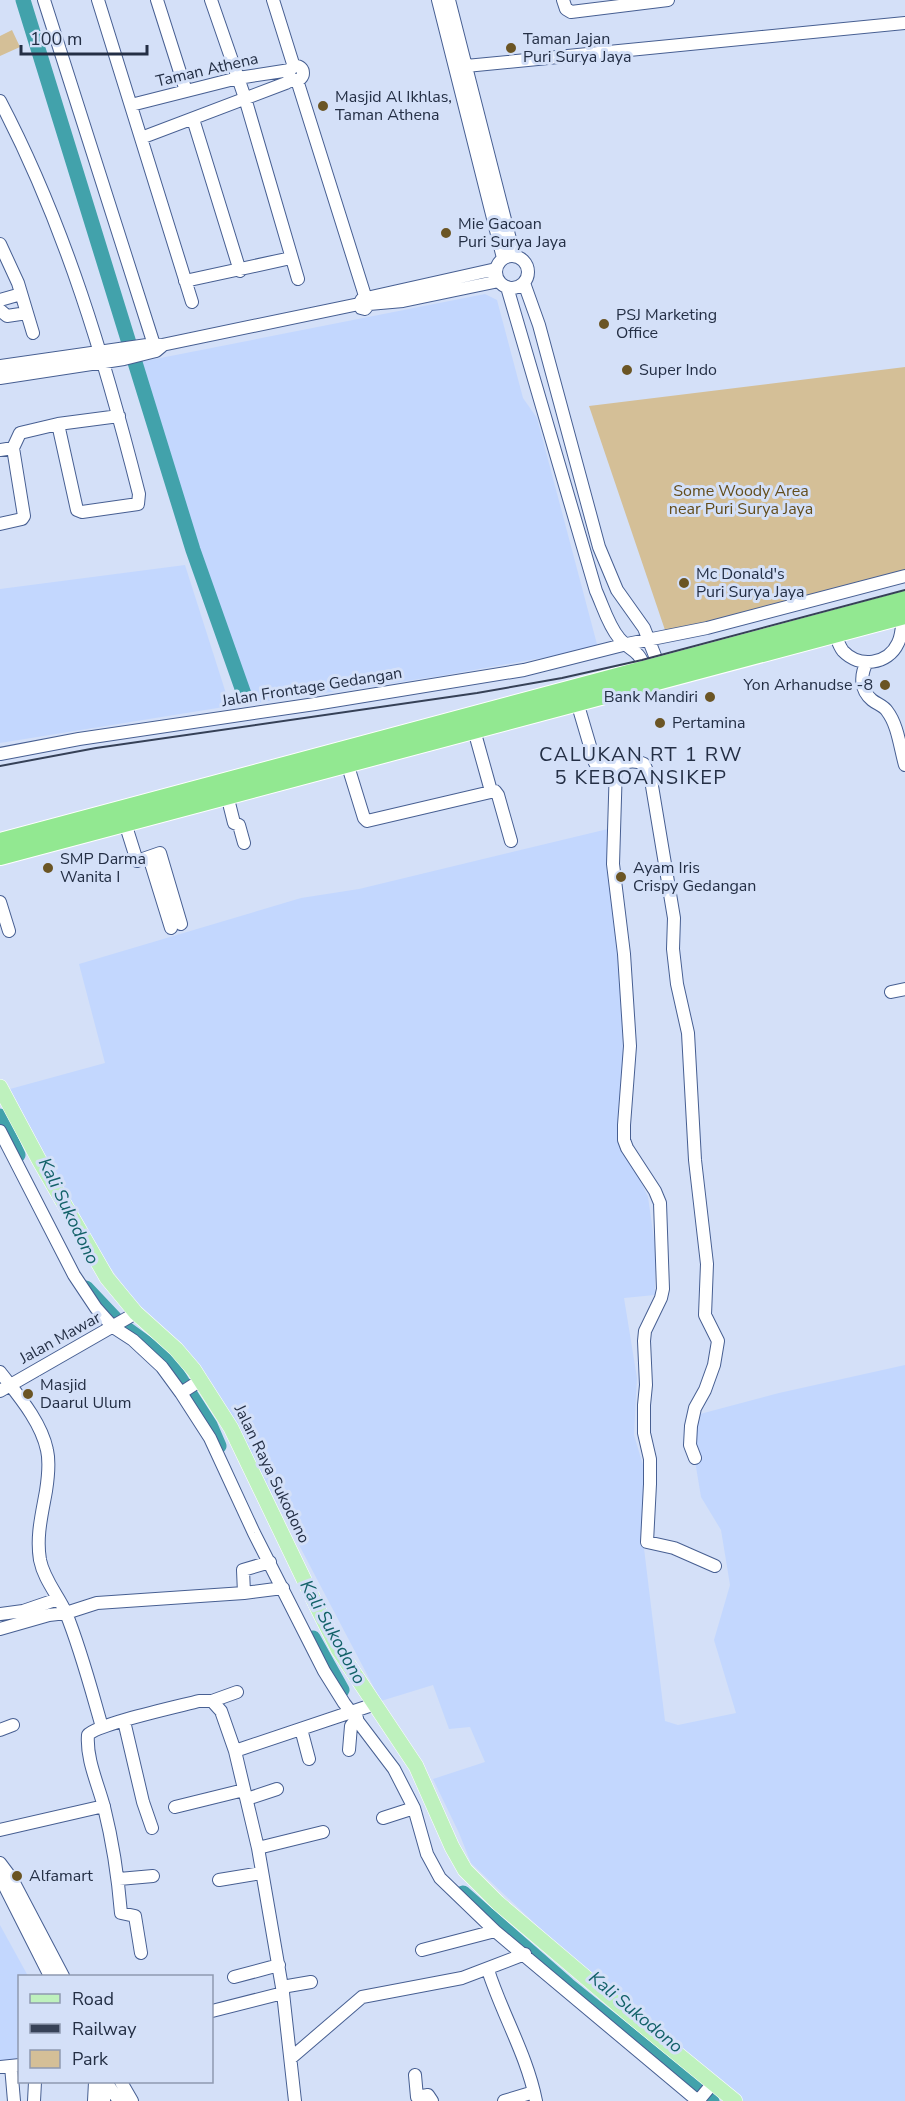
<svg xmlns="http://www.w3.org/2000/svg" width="905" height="2101" font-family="'Nunito Sans',sans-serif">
<rect width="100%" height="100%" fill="#d4e0f8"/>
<path fill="#c3d7fe" d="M485 294 497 300 523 398 537 418 598 648 440 676 249 704 218 609 195 548 140 362Z
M185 565 230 706 0 743V589Z
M612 828 622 997 623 1076 617 1130 648 1197 655 1246V1295L624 1298 637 1378 634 1435 646 1475 642 1532 665 1721 678 1725 736 1713 714 1640 730 1585 721 1530 701 1497 688 1419 700 1414 779 1393 905 1365V2101H741L564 1951 471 1863 459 1833 433 1779 485 1762 470 1727 449 1729 433 1685 381 1701 257 1465 209 1380 173 1337 134 1300 93 1244 10 1089 105 1063 79 964 301 898 359 889Z
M0 1925 28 1976H20L19 2062 0 2065Z"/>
<path fill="#d4bf97" d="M12 30 20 47 0 56V36Z
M905 367V572L667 636 589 406Z"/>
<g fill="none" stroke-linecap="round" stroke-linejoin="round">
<path stroke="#42a2ab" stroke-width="15" d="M23 0 193 550 244 694
M0 1116 18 1155
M86 1288 120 1324 167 1358 210 1425 219 1446
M313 1638 342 1690
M463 1893 568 1985 712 2101"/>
<g stroke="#475f92" stroke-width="14">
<path id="minor" d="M44 0 156 351
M98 0 192 302
M157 0 186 91
M211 0 245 98 298 279
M273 0 294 67
M438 0 503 258
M449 0 514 255
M563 0 566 9 571 12 668 0
M466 66 905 23
M289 73a7 7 0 1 1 14 0a7 7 0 1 1-14 0Z
M297 80 366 299
M0 101C65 225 105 360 139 494L138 504 82 512 77 510 58 424
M131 105 238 78 290 70
M193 119 240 271
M141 138 286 83 293 79
M0 244 18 283 33 333
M496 272a16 16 0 1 1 32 0a16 16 0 1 1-32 0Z
M496 269 362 299 359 304 361 308 365 309 369 304 403 301 499 281
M185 281 291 258
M524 283 539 325 599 547 617 590 644 628 659 666
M507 287 596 591C603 606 608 625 619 638 631 653 637 646 646 670
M0 300 21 294
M0 310 7 316 27 313
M0 366 154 344 162 345 359 304
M0 378 124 359 156 351 162 346
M0 450 13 448
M0 524 22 519 24 516 13 448 20 433 58 424 119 416
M835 634C837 639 839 646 843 651 859 668 888 665 898 643 902 635 902 625 903 616
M867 662C860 675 860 690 872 700 877 704 884 706 887 711 898 725 900 748 905 765
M577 702 595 763C611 770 629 756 644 764L651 780 674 918 673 949 677 984 688 1033 695 1160 707 1264 705 1315 718 1341 714 1365 705 1390 695 1408 691 1426 690 1445 695 1458
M474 730 491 791
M0 754 79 739 315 704 524 670 627 644 707 628 905 576
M347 763 364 818 367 821 495 791 498 795 511 841
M616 765 613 864 624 954 630 1046 624 1125V1140L627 1148 655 1191 660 1203 663 1289 661 1298 645 1331 644 1341 646 1385 644 1405V1433L650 1459V1484L647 1542 674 1548 715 1566
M227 795 234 823 239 825 244 843
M125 823 137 861 160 853 181 924
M149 857 171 928
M0 902 9 931
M891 992 905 989
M0 1131 74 1275 96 1308 113 1327 133 1340 162 1367 181 1393 210 1438 254 1533 324 1671 344 1703 394 1769 414 1808 427 1854 440 1878 495 1931 698 2101
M0 1372C17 1394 41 1421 47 1450 50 1463 48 1478 46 1491 42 1514 36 1536 40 1560 44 1580 58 1595 66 1613 81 1650 91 1689 102 1727
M0 1391 136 1313
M181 1393 201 1380
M244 1593 243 1570 270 1562
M0 1614 23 1611 58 1599
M0 1629 49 1615 66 1613 97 1603 244 1593 283 1588
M212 1701 221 1711 235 1751 258 1848 283 1993 295 2101
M124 1721 143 1802 152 1828
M301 1729 309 1759
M0 1730 13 1725
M349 1750 351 1726 357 1718
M235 1751 375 1704
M247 1799 277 1789
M175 1807 244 1790
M383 1818 414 1808
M0 1830 104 1806
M258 1848 323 1832
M0 1863 12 1879 63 1976
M0 1868 3 1883 50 1976
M119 1879 153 1876
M219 1880 261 1873
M422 1950 495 1931
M141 1953 135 1916 121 1913C118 1877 113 1843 104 1807 98 1784 86 1759 88 1735 97 1724 180 1706 199 1701H212L237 1692
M488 1970C502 2014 527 2055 536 2101
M234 1977 279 1965
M282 1987 311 1982
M212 2011 283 1993
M291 2058 362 1997 462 1978 525 1954
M11 2066 14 2101
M0 2067 20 2065
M415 2075 417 2097 428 2095 432 2101
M106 2082 119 2101
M121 2082 132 2101
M34 2101 35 2082
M94 2101 95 2082
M104 2101 105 2082
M504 2101 534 2092
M698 2101 713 2083"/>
</g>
<g stroke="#fff" stroke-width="16">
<path id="major" d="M0 1087 39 1160 107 1278 136 1313 176 1349 194 1370 231 1428 320 1613 338 1649 416 1766 452 1847 465 1870 498 1903 630 2015 735 2101"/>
</g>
<g stroke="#fff" stroke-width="20">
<path id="highway" d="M0 842 905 600
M0 856 905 615"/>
</g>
<use href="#minor" stroke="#fff" stroke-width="12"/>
<use href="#major" stroke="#bef1bd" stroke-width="15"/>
<use href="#highway" stroke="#92e891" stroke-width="18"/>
<path stroke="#364157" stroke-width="2" d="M0 766 96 748 477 693 562 678 642 660 905 590"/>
</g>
<g fill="#6b5524" stroke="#d4e0f8" stroke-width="2">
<circle cx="511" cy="48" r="6"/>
<circle cx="323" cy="106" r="6"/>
<circle cx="446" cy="233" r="6"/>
<circle cx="604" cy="324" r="6"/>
<circle cx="627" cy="370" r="6"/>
<circle cx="684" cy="583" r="6"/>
<circle cx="885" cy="685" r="6"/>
<circle cx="710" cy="697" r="6"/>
<circle cx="660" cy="723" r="6"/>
<circle cx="48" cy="868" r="6"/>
<circle cx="621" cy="877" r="6"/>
<circle cx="28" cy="1394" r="6"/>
<circle cx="17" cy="1876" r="6"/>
</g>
<g text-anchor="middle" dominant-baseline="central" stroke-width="6" stroke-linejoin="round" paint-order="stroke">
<g font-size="16" fill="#242f45" stroke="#d4e0f8" text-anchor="start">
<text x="523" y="39">Taman Jajan<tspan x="523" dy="18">Puri Surya Jaya</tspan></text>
<text x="335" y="97">Masjid Al Ikhlas,<tspan x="335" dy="18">Taman Athena</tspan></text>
<text x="458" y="224">Mie Gacoan<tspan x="458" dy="18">Puri Surya Jaya</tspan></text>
<text x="616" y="315">PSJ Marketing<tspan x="616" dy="18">Office</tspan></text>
<text x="639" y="370">Super Indo</text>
<text x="696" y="574">Mc Donald's<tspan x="696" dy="18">Puri Surya Jaya</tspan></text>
<text x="873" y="685" text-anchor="end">Yon Arhanudse -8</text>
<text x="698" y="697" text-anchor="end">Bank Mandiri</text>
<text x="672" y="723">Pertamina</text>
<text x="60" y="859">SMP Darma<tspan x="60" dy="18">Wanita I</tspan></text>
<text x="633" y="868">Ayam Iris<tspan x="633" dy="18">Crispy Gedangan</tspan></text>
<text x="40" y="1385">Masjid<tspan x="40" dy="18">Daarul Ulum</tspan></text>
<text x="29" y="1876">Alfamart</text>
</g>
<g font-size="16" fill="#242f45" stroke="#d4e0f8">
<text transform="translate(207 70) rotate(-13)">Taman Athena</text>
<text transform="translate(312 687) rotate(-9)">Jalan Frontage Gedangan</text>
<text transform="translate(60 1338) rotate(-29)">Jalan Mawar</text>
<text transform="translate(272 1474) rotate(64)">Jalan Raya Sukodono</text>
</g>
<g font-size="16" fill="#624c1b" stroke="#d4e0f8">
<text x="741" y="491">Some Woody Area<tspan x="741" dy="18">near Puri Surya Jaya</tspan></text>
</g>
<g font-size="18" font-style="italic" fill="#126168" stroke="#d4e0f8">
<text transform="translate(69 1211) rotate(64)">Kali Sukodono</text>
<text transform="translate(333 1632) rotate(61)">Kali Sukodono</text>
<text transform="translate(636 2012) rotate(40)">Kali Sukodono</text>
</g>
<g font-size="20" letter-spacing="1.5" fill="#242f45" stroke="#d4e0f8">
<text x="641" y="754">CALUKAN RT 1 RW<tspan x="641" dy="23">5 KEBOANSIKEP</tspan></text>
</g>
</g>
<rect x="18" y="1975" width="195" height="108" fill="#d4e0f8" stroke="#8e99b0" stroke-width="1.5"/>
<rect x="30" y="1994" width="30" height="9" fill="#bef1bd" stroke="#8e99b0" stroke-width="1.5"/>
<text x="72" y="2005" font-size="18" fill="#242f45">Road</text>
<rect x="30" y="2024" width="30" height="9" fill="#364157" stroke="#8e99b0" stroke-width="1.5"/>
<text x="72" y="2035" font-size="18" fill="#242f45">Railway</text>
<rect x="30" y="2050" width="30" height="18" fill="#d4bf97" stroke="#8e99b0" stroke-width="1.5"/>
<text x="72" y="2065" font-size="18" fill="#242f45">Park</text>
<path d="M21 45v9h126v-9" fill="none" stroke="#242f45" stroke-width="3"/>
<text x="30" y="45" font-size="18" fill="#242f45" stroke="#d4e0f8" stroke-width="4.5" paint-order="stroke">100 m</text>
</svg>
